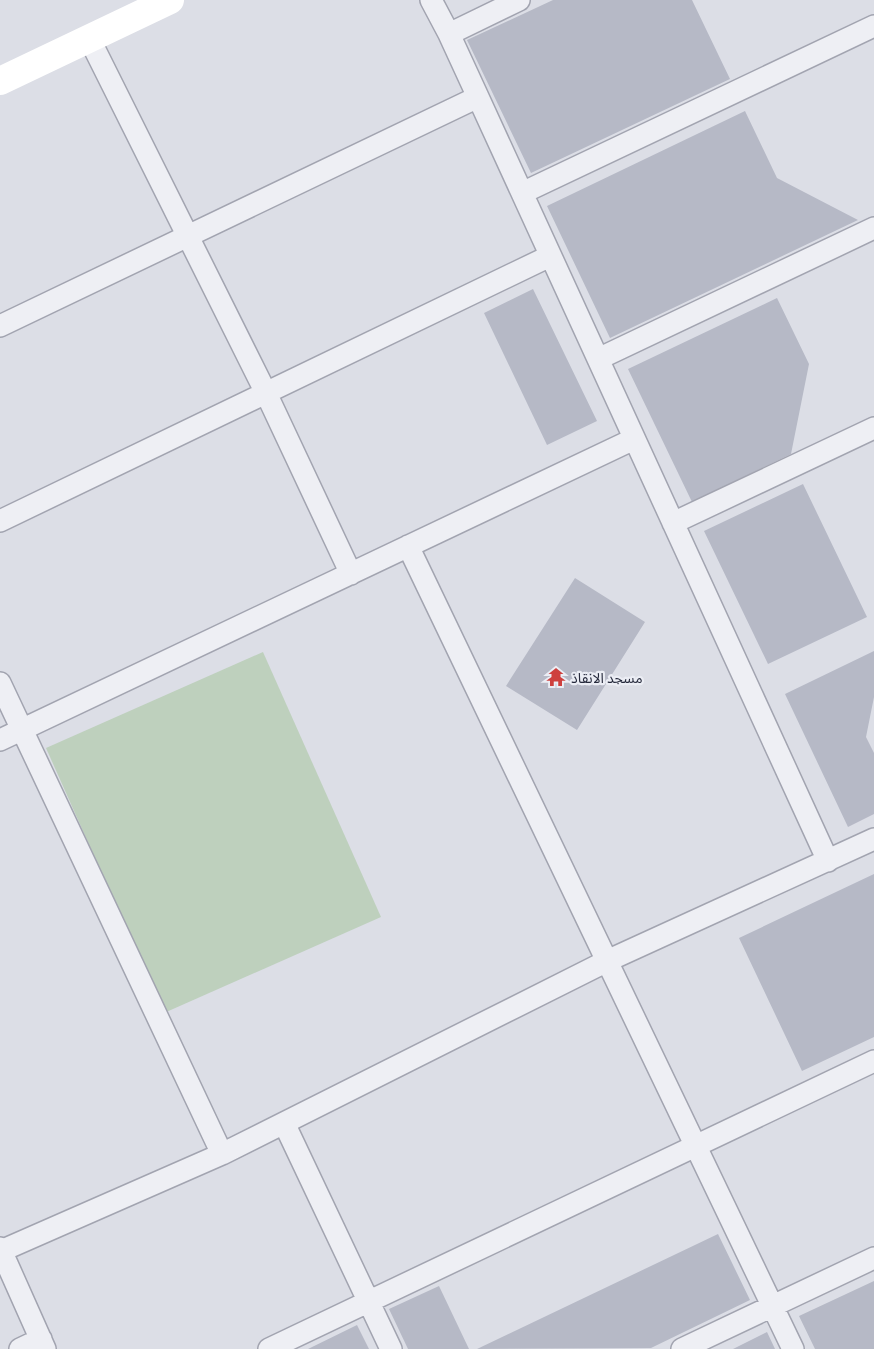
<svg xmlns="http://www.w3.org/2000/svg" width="874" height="1349" font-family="'Titillium Web','Noto Sans Arabic',sans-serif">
<rect width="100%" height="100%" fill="#dcdee6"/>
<path fill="#bed0bd" d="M263 652 381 917 164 1013 46 748Z"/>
<path fill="#b6b9c6" d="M553 0H692L730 79 531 173 467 40Z
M745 111 777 178 858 220 610 338 547 206Z
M533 289 597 421 547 445 484 313Z
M777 298 809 364 791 454 692 502 628 369Z
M803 484 867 617 768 664 704 531Z
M575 578 645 622 577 730 506 686Z
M874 651V697L866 737 874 753V814L848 827 785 694Z
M874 874V1037L802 1071 739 938Z
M718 1234 750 1300 651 1348 477 1349Z
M874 1281V1349H815L799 1316Z
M439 1286 469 1349H408L389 1309Z
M357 1325 369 1349H308Z
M767 1332 775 1349H733Z"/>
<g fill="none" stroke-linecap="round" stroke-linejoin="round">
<g stroke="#a2a4b0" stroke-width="24">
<path id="street" d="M431 0 449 34 478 97 828 861
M449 34 519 0
M89 38 266 393 351 574
M522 193 874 26
M0 326 478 97
M598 359 874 228
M0 521 550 256
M673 523 874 428
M408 546 793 1349
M0 683 222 1154
M0 740 634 439
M284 1123 391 1349
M0 1248 45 1349
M1 1251 222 1154 607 961 874 839
M20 1349 41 1339
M269 1349 874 1061
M682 1349 874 1258"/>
</g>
<use href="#street" stroke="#eeeff4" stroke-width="21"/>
<path stroke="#fff" stroke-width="28" d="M0 81 170 0"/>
</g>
<defs>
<g id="temple-bare" transform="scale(1.5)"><path d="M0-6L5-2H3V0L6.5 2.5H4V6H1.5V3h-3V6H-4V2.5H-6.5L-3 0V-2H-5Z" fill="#ce403e" stroke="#ebedf4" stroke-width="2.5" paint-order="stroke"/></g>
</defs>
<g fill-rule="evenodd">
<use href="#temple-bare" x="556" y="677"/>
</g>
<g text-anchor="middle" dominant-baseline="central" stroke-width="4.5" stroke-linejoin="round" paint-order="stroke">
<g font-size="14" fill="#262a3c" stroke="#ebedf4" text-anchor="start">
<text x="571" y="677">مسجد الانقاذ</text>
</g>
</g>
</svg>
